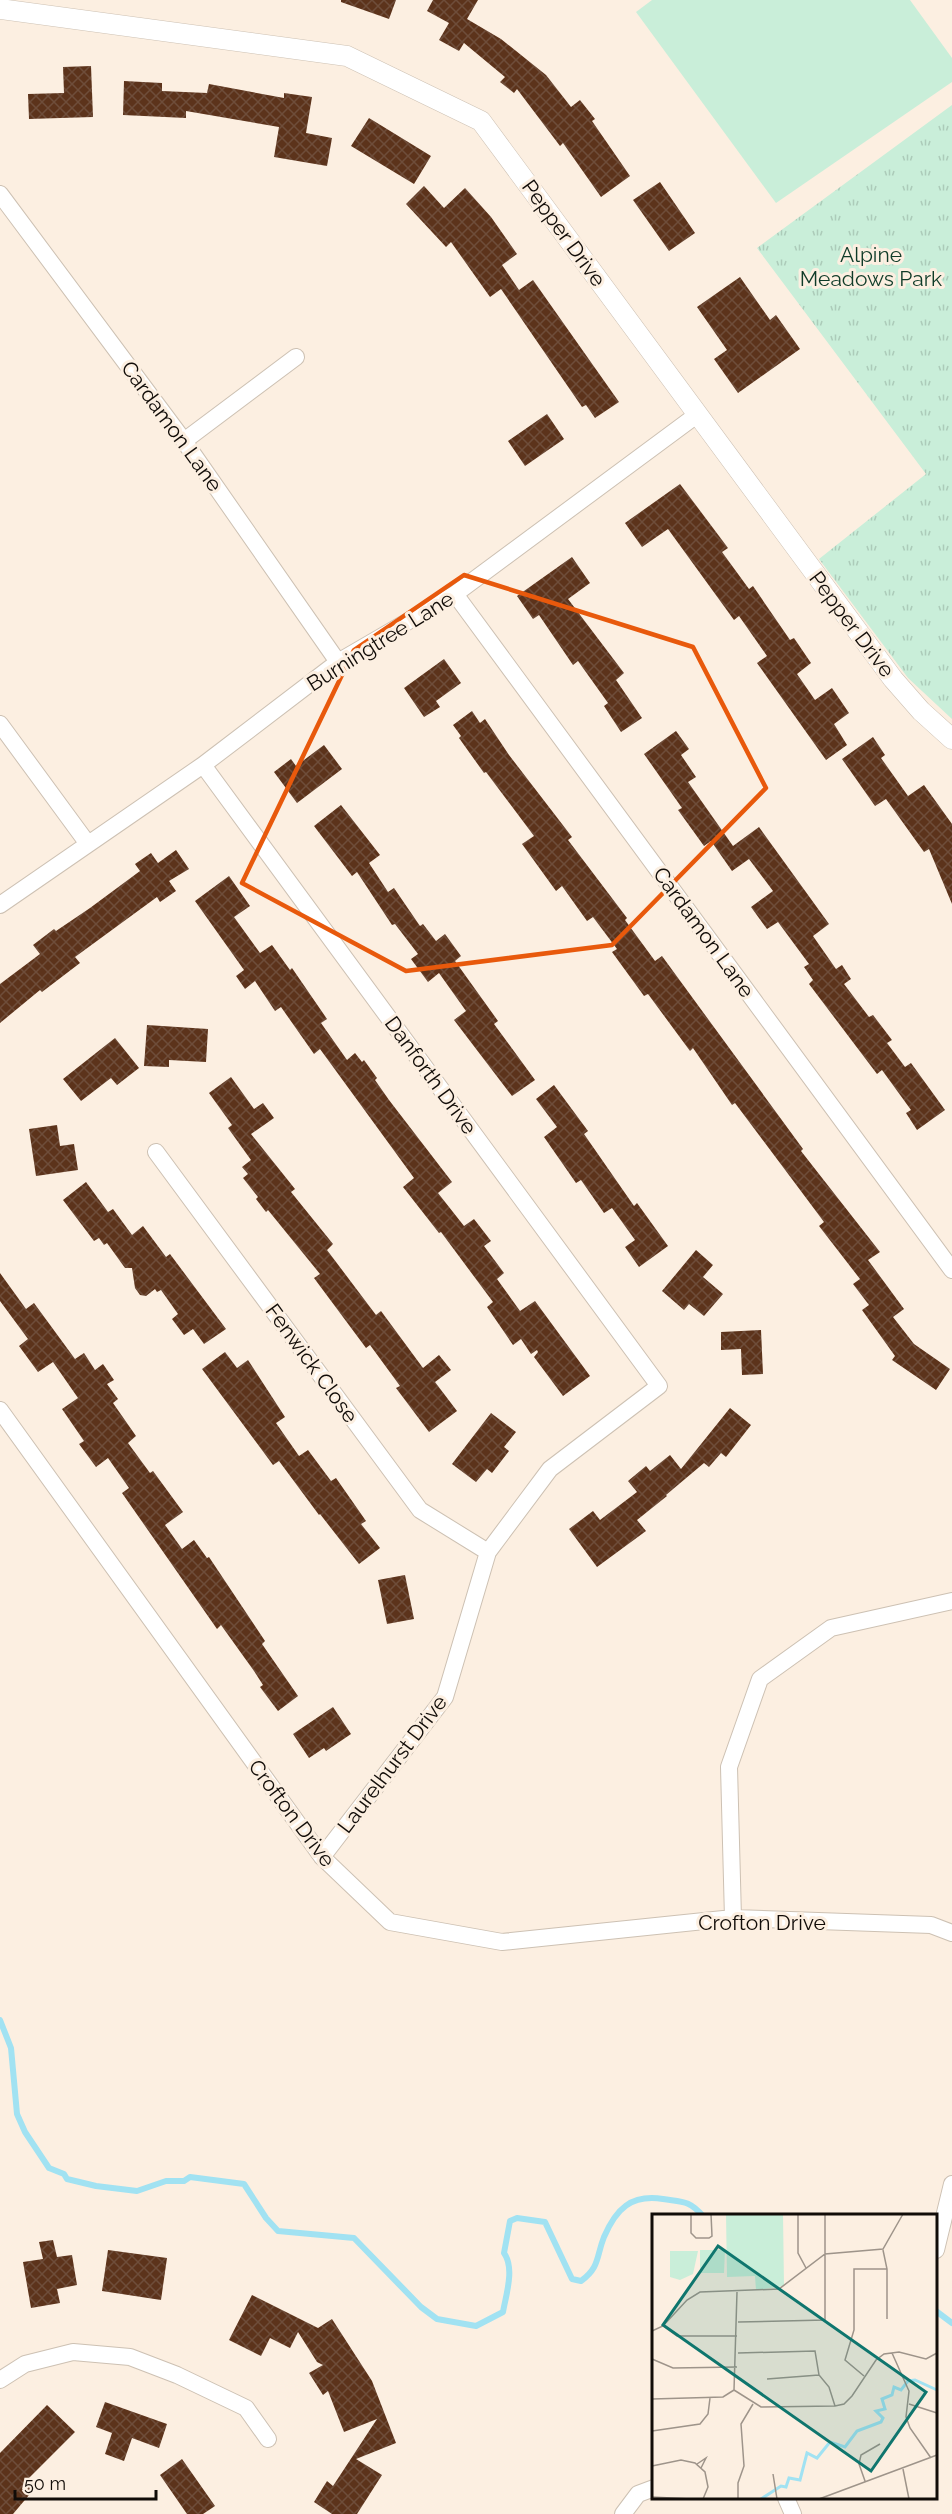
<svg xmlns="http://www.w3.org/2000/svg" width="952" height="2514" font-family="Raleway,sans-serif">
<defs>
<pattern id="park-tufts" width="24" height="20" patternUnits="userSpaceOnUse" patternTransform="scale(1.5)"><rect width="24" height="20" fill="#c9eed9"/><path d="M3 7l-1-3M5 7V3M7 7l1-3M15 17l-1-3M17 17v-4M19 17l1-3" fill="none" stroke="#accbb9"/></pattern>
<pattern id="building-cross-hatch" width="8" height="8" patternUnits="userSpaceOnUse" patternTransform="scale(1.5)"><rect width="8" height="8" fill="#5c331b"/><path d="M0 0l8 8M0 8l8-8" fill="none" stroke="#6e4d3a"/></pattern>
</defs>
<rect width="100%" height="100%" fill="#fcefe1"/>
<path fill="url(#park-tufts)" d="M952 105V719L908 678 819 559 926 474 757 248Z"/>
<path fill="#c9eed9" d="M652 0H910L952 58V82L776 203 636 12Z"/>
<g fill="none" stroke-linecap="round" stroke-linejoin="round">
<path stroke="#a1e2f2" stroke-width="6" d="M0 2020 11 2048 17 2114 25 2132 49 2168 64 2174 67 2179 96 2186 137 2191 166 2181H184L190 2177 244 2184 266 2218 278 2231 354 2238 421 2307 437 2319 476 2326 503 2312C506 2295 515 2268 504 2253L510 2221 517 2218 545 2222 572 2279 581 2281C600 2267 596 2257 604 2237 616 2209 631 2194 663 2199 683 2202 689 2200 703 2216
M936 2311 952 2323"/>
</g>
<path fill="url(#building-cross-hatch)" d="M341 0H396L389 19 341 2Z
M433 0H478L467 19 501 39 546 75 571 107 580 100 595 119 592 121 630 176 601 197 563 143 560 146 517 89 514 93 500 82 505 77 464 43 459 51 439 40 449 23 427 11Z
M91 66 93 117 29 119 28 94 64 93 63 67Z
M124 81 162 83V91L207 93 209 84 284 98V93L312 97 306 133 332 138 327 166 274 157 279 127 186 111V118L123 115Z
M369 118 431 156 414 184 351 146Z
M660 182 695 233 669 251 633 200Z
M424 186 444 208 465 188 491 217 517 254 502 265 519 290 533 280 619 402 595 418 586 405 582 407 501 289 490 297 451 242 446 247 406 204Z
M740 277 770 320 776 315 800 349 738 393 714 359 727 350 697 307Z
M547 414 564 439 525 466 508 441Z
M680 484 728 548 722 552 749 589 753 586 790 640 794 638 811 663 797 674 815 700 832 688 849 713 834 724 847 745 826 760 757 663 767 656 739 616 734 620 668 529 642 547 625 523Z
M572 557 590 583 568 599 624 673 616 680 642 718 621 732 604 706 608 703 578 661 573 665 539 615 533 619 517 596Z
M444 659 461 683 436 701 440 707 424 717 404 688Z
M472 711 480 723 485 719 509 755 572 837 568 840 627 918 625 920 655 961 662 956 803 1149 801 1151 880 1252 868 1260 904 1309 893 1317 914 1344 950 1369 936 1390 892 1360 895 1356 862 1310 869 1305 853 1284 860 1279 819 1226 824 1222 735 1103 732 1105 693 1048 690 1051 648 994 644 996 612 952 617 949 593 917 587 921 562 886 556 891 522 844 534 836 486 772 484 773 459 738 461 736 453 725Z
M676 731 689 749 681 755 696 777 688 782 733 846 759 827 829 924 813 936 836 969 842 965 851 979 844 984 869 1017 873 1015 892 1040 887 1043 905 1067 911 1063 945 1110 917 1130 906 1113 911 1110 882 1070 877 1074 809 984 813 980 804 967 809 964 778 922 767 929 751 907 773 891 749 859 732 871 711 841 704 846 678 810 682 808 644 754Z
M873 737 885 755 881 758 908 796 924 785 952 824V904L929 849 924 852 886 799 875 806 842 759Z
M324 745 342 769 297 803 274 772 291 759 296 766Z
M341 805 380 855 369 863 388 892 394 888 420 926 423 924 436 941 445 934 461 956 455 961 498 1021 494 1024 535 1080 512 1096 454 1020 466 1011 439 973 428 982 411 959 418 954 395 924 392 925 357 872 352 876 314 826Z
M176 850 189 869 169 881 176 891 160 902 157 897 75 957 80 963 42 992 40 990 0 1023V984L40 954 33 945 54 929 56 931 90 908 140 871 135 864 151 853 158 863Z
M229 876 250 906 234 917 260 953 272 945 290 970 292 968 327 1019 321 1023 347 1060 355 1053 362 1062 364 1060 377 1078 375 1080 389 1100 452 1182 438 1193 464 1226 474 1219 491 1241 484 1246 504 1273 497 1279 520 1311 535 1301 590 1376 563 1396 534 1357 538 1352 537 1350 531 1354 521 1339 513 1345 487 1307 493 1302 441 1232 439 1233 403 1187 414 1178 320 1049 314 1054 281 1007 275 1011 255 981 245 989 236 976 244 970 195 901Z
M147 1025 208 1029 206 1062 169 1060V1067L144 1066Z
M115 1038 139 1068 117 1085 111 1078 81 1101 63 1079Z
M231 1077 254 1109 263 1103 274 1118 251 1134 295 1189 291 1192 333 1244 327 1250 376 1315 381 1311 423 1368 439 1355 451 1370 435 1382 457 1411 429 1432 396 1388 400 1386 370 1345 366 1348 314 1278 320 1274 268 1210 266 1212 256 1199 258 1197 243 1178 248 1174 242 1167 251 1160 228 1128 232 1125 209 1093Z
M554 1085 588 1131 584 1134 634 1206 637 1203 668 1246 639 1267 625 1247 635 1240 612 1208 604 1213 581 1180 576 1183 544 1137 557 1127 536 1099Z
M57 1125 60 1146 74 1144 78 1170 36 1176 29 1129Z
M86 1182 108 1212 113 1209 132 1235 143 1226 166 1257 170 1254 226 1329 204 1344 193 1329 184 1335 172 1319 178 1314 161 1290 157 1292 155 1289 146 1296 140 1295 135 1288 132 1268H125L107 1243 104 1245 99 1238 94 1241 63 1200Z
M696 1250 713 1265 703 1277 723 1294 704 1316 689 1304 684 1310 662 1291Z
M0 1273 26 1309 34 1303 75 1359 84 1353 95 1370 103 1364 114 1380 107 1384 118 1399 113 1403 136 1436 128 1443 150 1473 153 1471 183 1512 165 1525 182 1549 194 1540 207 1558 209 1557 265 1641 262 1644 298 1696 278 1711 260 1687 263 1685 254 1671 221 1625 217 1629 122 1493 129 1488 108 1458 96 1467 79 1444 84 1441 62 1409 78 1398 53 1362 38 1372 19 1346 28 1339 0 1301Z
M761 1330 763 1374 742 1375 741 1349 721 1350V1332Z
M225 1352 237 1368 248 1360 285 1417 276 1423 299 1456 308 1450 331 1481 336 1478 366 1521 361 1524 380 1548 359 1564 320 1514 319 1515 279 1461 273 1465 202 1369Z
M730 1408 751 1425 726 1457 721 1453 709 1467 704 1463 666 1495 667 1496 637 1520 646 1531 597 1567 569 1529 593 1511 600 1520 637 1492 628 1481 646 1466 650 1471 670 1455 681 1469Z
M491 1413 516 1432 504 1447 509 1451 492 1473 487 1469 476 1482 452 1464Z
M405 1575 414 1619 387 1624 378 1580Z
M333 1707 351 1734 326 1751 324 1748 309 1758 293 1734Z
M53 2240 57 2257 72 2255 77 2285 57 2289 60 2303 31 2308 23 2262 43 2259 39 2242Z
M108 2250 167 2258 161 2300 102 2291Z
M252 2295 318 2328 332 2319 372 2381 396 2443 356 2459 382 2475 357 2514H332L314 2502 327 2481 333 2486 377 2419 344 2432 328 2391 323 2395 309 2373 323 2365 317 2362 298 2332 290 2348 270 2338 261 2356 229 2340Z
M105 2402 167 2424 159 2448 132 2438 124 2461 105 2454 112 2433 96 2427Z
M47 2405 75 2432 26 2481 35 2488 13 2514H0V2453Z
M182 2459 215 2506 203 2514H187L160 2475Z"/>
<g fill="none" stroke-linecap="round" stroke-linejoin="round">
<g stroke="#cdc1b3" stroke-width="18">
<path id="minor" d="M0 194 184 441 338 662
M184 441 296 357
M455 594 952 1270
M0 724 88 844
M203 765 659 1386 550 1469 488 1552 445 1697 322 1857
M0 905 203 765 338 662 455 594 698 414
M156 1152 420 1510 488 1552
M0 1410 322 1857 390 1922 502 1942 733 1918 931 1925 952 1933
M733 1918 729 1767 760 1679 831 1628 952 1601
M936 2250 952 2184
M0 2380 25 2364 73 2352 130 2357 177 2375 246 2408 268 2439
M786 2498 793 2514
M623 2514 638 2494 654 2488"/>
</g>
<g stroke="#cdc1b3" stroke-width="21">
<path id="tertiary" d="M0 9 347 56 481 121 893 679 921 711 952 739"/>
</g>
<use href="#minor" stroke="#fff" stroke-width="16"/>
<use href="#tertiary" stroke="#fff" stroke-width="20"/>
</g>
<path fill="none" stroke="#e8590c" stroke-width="4.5" stroke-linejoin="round" d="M464 575 693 647 766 788 612 945 406 971 242 883 354 650Z"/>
<g text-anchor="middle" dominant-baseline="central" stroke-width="6" stroke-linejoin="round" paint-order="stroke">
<g font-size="21" fill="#110c08" stroke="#fcefe1">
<text transform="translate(564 233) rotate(54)">Pepper Drive</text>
<text transform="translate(172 426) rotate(54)">Cardamon Lane</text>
<text transform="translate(852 624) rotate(53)">Pepper Drive</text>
<text transform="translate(380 641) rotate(-32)">Burningtree Lane</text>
<text transform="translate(704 932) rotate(54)">Cardamon Lane</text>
<text transform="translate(431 1075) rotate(54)">Danforth Drive</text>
<text transform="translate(312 1363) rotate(54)">Fenwick Close</text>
<text transform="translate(392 1764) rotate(-53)">Laurelhurst Drive</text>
<text transform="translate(292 1813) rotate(53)">Crofton Drive</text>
<text x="762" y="1922">Crofton Drive</text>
</g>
<g font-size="21" fill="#0f3b28" stroke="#fcefe1">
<text x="871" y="254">Alpine<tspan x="871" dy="24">Meadows Park</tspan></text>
</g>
</g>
<g transform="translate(652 2214)">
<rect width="285" height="285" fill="#fcefe1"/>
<path d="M74 0H131L132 72 104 76 103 62 75 63Z" fill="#c9eed9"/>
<path d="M48 36H73L72 59H48ZM18 37H46L41 60 28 66 18 63Z" fill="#c9eed9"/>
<path fill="none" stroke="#a1e2f2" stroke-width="3" d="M109 285 129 272 134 273 137 264 148 266 155 239 165 244 178 228 193 233 205 217 229 208 231 204 224 197 233 195 230 185 240 181 242 173 249 176 256 167 263 166 285 176"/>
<path fill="none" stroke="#9e948a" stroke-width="1.5" d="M39 0V19L44 24H57L60 22 59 0M146 0V39L154 54M231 36 235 55V105M86 108 173 106V0M11 112 25 122H85M0 117 11 112 35 86 48 78 127 75 173 40 231 35 251 0M86 139 163 137 167 161 177 173 183 192M240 139 257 177 254 203 258 214 279 244M0 145 21 154 85 153M212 162 193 146 202 116V55H235M115 165 167 161M82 176 109 193 183 192 192 190 200 182 224 146 232 140 247 138 274 145 285 139M82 176 85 78M0 185 71 183 82 176M257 190 285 199M0 217 48 210 56 200 58 184M45 250 54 244 49 254M0 252 29 246 43 249 53 258 56 273 51 285M251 255 257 285M121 260 125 285M213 267 207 250 209 241 228 230M0 283 39 285M86 285V269L92 252 89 210 101 190M167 285 285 241"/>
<path fill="#0f766e" fill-opacity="0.15" stroke="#0f766e" stroke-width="3" d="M66 32 274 178 219 257 11 111Z"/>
<rect width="285" height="285" fill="none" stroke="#110c08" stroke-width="3"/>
</g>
<path d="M15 2490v9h141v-9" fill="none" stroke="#110c08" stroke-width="3"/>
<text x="24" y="2490" font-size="18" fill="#110c08" stroke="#fcefe1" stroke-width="4.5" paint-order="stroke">50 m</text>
</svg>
